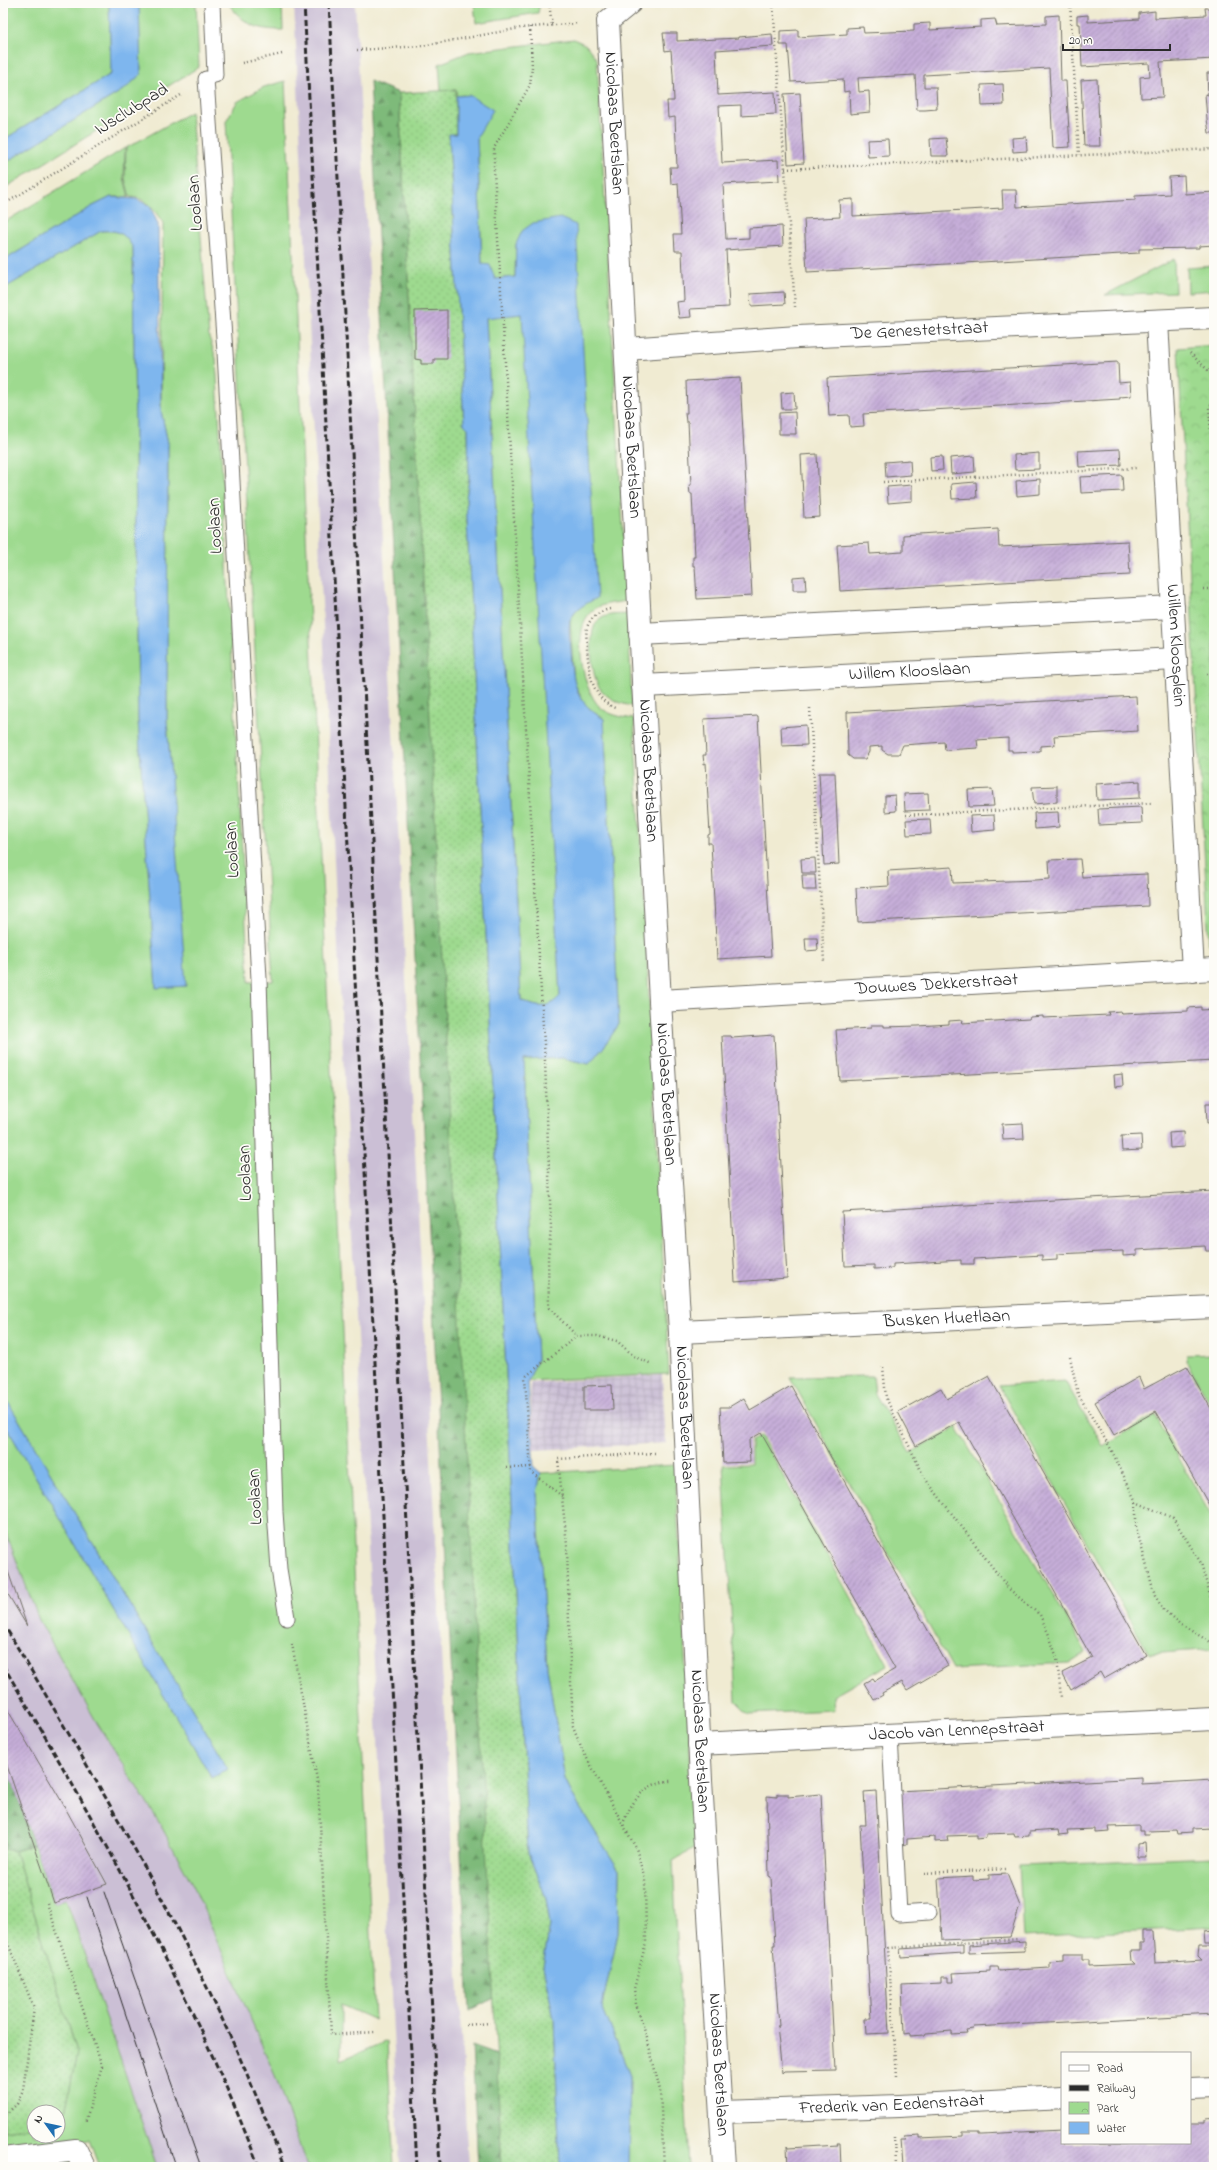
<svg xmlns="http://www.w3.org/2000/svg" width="1217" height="2170" font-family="'Indie Flower',sans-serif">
<defs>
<pattern id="industrial-grid" width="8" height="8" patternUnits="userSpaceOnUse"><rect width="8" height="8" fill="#cbbfd5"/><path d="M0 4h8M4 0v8" fill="none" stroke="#aea4b7"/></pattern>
<pattern id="forest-firs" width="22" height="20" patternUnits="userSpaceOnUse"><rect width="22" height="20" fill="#7eba7a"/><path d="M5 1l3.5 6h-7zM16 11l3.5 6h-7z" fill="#679764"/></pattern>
<pattern id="park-crowns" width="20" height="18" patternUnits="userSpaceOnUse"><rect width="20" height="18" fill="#9eda8f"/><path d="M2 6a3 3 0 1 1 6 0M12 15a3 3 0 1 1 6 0" fill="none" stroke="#88bb7c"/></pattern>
<pattern id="garden-dots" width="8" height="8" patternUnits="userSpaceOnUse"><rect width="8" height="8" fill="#9eda8f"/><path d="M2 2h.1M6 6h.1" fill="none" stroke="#88bb7c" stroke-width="1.8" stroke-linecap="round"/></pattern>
<pattern id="building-hatch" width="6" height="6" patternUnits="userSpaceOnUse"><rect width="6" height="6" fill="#c6aed9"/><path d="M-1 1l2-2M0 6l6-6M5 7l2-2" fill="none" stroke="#a18eb0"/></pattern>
</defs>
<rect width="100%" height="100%" fill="#fdfcf7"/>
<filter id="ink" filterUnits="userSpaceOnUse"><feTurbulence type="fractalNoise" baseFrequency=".025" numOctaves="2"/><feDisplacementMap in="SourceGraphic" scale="8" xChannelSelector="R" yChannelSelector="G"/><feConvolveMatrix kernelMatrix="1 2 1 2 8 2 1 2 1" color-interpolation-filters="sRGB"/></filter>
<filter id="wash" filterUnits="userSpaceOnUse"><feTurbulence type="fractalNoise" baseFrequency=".012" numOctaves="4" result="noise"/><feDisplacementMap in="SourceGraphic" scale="16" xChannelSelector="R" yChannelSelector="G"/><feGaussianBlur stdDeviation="0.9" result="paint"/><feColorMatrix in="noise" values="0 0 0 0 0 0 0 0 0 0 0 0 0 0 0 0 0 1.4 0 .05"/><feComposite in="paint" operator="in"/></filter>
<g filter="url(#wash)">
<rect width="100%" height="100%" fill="#f0ebd2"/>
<path fill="url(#industrial-grid)" d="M662 1375 666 1443 533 1450 530 1383Z"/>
<path fill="#cbbfd5" d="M294 3H355L468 2167H400L348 1160Z
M3 1525 39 1620 97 1723 160 1824 195 1889 276 2078 307 2167H157L3 1713Z"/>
<path fill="#9eda8f" stroke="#64825d" d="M3 3H109L111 74 3 140Z
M139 3H196L199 67 3 189V164L126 88 141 74Z
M228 3H282L283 30C257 30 244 25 228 3Z
M474 3H540L538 13 476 23Z
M574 39 586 45 597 59 627 601C616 603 601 603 592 611 571 627 582 691 600 707 609 715 621 717 634 719L669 1374 528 1381 537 1360 524 1060 562 1058 589 1064 603 1048 619 1024 604 719 585 705 574 682 570 621 576 611 586 603 516 244 515 277 495 279 482 264 477 137 492 110 463 95 456 96V90L441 91 439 64 469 52Z
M285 81 375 2020 341 2005V2060L387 2041 394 2167H307L276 2078 195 1889 160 1824 97 1723 39 1620 3 1525V1421L212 1778 228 1769 8 1402 3 1388V289L101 231C118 230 124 232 133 248L138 720 156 987 185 986 167 720 168 443 161 411 163 223C155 211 146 197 130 197L125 178 126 148 191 112 209 337 216 358 249 982 273 981 226 121 237 102 264 87Z
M125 148 124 178 129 197H111L91 207 3 261V223Z
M1174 259 1175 292 1105 295Z
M1214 266V290L1188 292 1187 268Z
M523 314 560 997C546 1010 538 1008 521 1000L486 317Z
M628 614 632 706C620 704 606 698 599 687 591 675 587 630 598 621 606 613 617 615 628 614Z
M1214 1354V1410L1186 1361 1187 1355Z
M873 1376 875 1394 910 1453 957 1427 1086 1652 1069 1663 953 1669 790 1377Z
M1065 1381 1103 1446 1155 1415 1214 1521V1649L1149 1654 999 1386Z
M761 1436 888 1665 833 1696 834 1710 749 1714 736 1701 723 1465 751 1464V1441Z
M675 1465 695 1848 673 1861 689 2167H628L630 2076 602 2006 618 1933 619 1870 575 1800 565 1780 547 1667 537 1492 541 1473Z
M34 1845 54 1903 66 1899 157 2167H99L89 2140 3 2152V2131L34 2127V2136H58V2123H63L77 2052 15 1851Z
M1214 1857V1927L1023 1937 1019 1865Z
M71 2158 73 2167H12Z"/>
<path fill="url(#forest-firs)" stroke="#547252" d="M370 81 399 93 494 1998 469 2011Z
M3 1754 34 1845 15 1851 3 1849Z
M472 2046 497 2055 502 2167H478Z"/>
<path fill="url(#park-crowns)" stroke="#64825d" d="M1214 345V944H1209L1178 348Z"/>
<path fill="url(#garden-dots)" stroke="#64825d" d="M456 90V134L449 135 464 424 468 428 469 479 466 498 528 1853 546 1898 550 1925 543 1966 554 2019 560 2167H502L399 93Z
M3 1849 15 1851 77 2052 63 2123H58V2112H34V2127L3 2131Z"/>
<path fill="#7eb6ee" stroke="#54708c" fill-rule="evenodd" d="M109 3H139L141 74 126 88 3 164V140L111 74Z
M469 95 493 110 477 137 482 264 490 265 495 279 515 277 516 244 522 231 533 223 560 218 576 225 597 598C587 603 574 609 570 621 568 629 570 640 571 649 573 680 574 702 604 719L619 1024 603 1048 589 1064 562 1058 524 1060 537 1360 528 1381 534 1467 541 1473 537 1492 547 1667 565 1780 575 1800 619 1870 618 1933 602 2006 630 2076 628 2167H560L554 2019 543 1966 550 1925 546 1898 528 1853 466 498 469 479 468 428 464 424 449 134H456V96ZM522 314 560 996C547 1010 537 1008 521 1000L486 318Z
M111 197 136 199 150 206 158 224 161 411 168 443 167 720 186 986 156 988 138 720 133 248C124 232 118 230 101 231L3 289V261L91 207Z
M3 1388 8 1402 228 1769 212 1778 3 1421Z"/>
<g id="blocks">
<path fill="url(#building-hatch)" d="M1205 8H1214V59L1160 62 1163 97 1141 98 1140 77 1150 76 1149 63 1082 67 1080 24H1077V16L1088 15V22L1139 19V13L1155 11V18L1206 15Z
M1059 15 1061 81H1066L1070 147 1053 148 1049 68 924 75V87H936L937 109 925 110H917L915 75 858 78 859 92 869 91 870 112 850 114 849 91 844 92 843 79 791 82 788 45H780V31L798 30V37L847 34V28L863 27 864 33 914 31V24L930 23V30L981 27V20L995 19 997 26 1026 25 1046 24V16Z
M663 33H677V41L739 38V37L772 34 773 46 716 50 717 73 718 95 775 92 776 114 741 116V105L719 106 722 163 778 160 779 181 723 184 726 239 749 238V228L782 226 783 246 726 250 729 307 690 309 691 317 679 318 677 302 684 301 682 251H675L674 234H681L678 183 671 184 670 167H677L675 117 668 118 667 101H674L673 75 671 50 665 51Z
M1207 73H1214V133H1209L1207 119 1205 94 1208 95Z
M1097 79 1100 146H1084L1081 80Z
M1003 84 1004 105 982 106 981 85Z
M800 93 804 163 788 164 784 94Z
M1026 137 1027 151 1013 152 1012 138Z
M946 138 948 156H931L930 139Z
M888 139 889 156 868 157 867 140Z
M1184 176 1185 194 1214 192V245L1199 246V248L1139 249V253L807 272 804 219 840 217 839 200 853 199V216L1003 208 1002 190H1016L1017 207 1135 200V196L1170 194 1169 177Z
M784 292 785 304 751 306 750 294Z
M447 310V359H434V364H421V360L415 359V311Z
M1118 362 1119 383 1130 382 1131 396 1120 397V399L863 414 864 426 850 427 849 415 829 416 827 378Z
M740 378 752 596 697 599 695 566H693V557H695L692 494H690L689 485H691L688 422H686L685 413H687L686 381Z
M794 392 795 409H782L781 393Z
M795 412 796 434H779V413Z
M1120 449 1121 465 1079 467 1078 451Z
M1039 453V469L1015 470 1014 455Z
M817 454 820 517 804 518 801 455Z
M942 456 943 470 931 471 930 457Z
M974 456 975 472 951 474 950 458Z
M910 460 911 475 886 477 885 462Z
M1122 475 1123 491 1081 493 1080 477Z
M1040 479V494L1017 496 1016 481Z
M976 482 977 498 952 499 951 484Z
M912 485V501L888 503 887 487Z
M998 529 999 547 1128 541 1130 575 840 591 837 545 869 543 870 554 903 552V535Z
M805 576 806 590H793V577Z
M1136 696 1138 731 1054 736 1055 745 1040 746V751L1012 752V750H1008V738L977 740 978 748 945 750 944 742 903 745 899 754H888L882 750V746L869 747V752L865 759H853L848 755 847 712Z
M758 716 771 956 717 959 711 843H708V835L710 834 706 763 704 764 703 755H706L704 719Z
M806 725 807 745 782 746 781 727Z
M819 773H835L839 864 824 865Z
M1140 781V798L1097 800 1096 784Z
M1057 786V802L1034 804 1032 787Z
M992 789 994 806 969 807 968 790Z
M928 793 929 810 905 811 904 794Z
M895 795 896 811 885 812V796Z
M1141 807 1142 823 1099 825 1098 809Z
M1058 812 1059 827 1035 829 1034 813Z
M994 815 995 830 971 832 970 816Z
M930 819 931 834 907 835 906 820Z
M815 858 816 873H802L801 859Z
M1080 859 1082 877 1147 874 1148 906 858 922 856 888 889 886 888 871 952 867 953 883 1036 880 1050 879 1049 860Z
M802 875H815L816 890H803Z
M805 938H817L818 950 806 951Z
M1201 1007V1010L1214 1009V1061L840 1081 836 1030 871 1028V1025H884V1027L918 1026 949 1024V1021L963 1020 962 1023 1029 1019 1030 1017 1043 1016V1018L1109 1015 1108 1012 1121 1011 1122 1014 1188 1011V1008Z
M774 1035 787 1278 735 1282 722 1036H731L732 1038Z
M1122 1074 1123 1086 1115 1087 1114 1075Z
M1206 1103H1214V1122L1207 1123Z
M1023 1123 1024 1139 1003 1140 1002 1124Z
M1183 1132 1184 1147 1170 1148 1169 1133Z
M1141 1135 1142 1150 1122 1151 1121 1136Z
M1214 1191V1251H1206L1205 1246 1137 1250V1255L1123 1256V1251L1057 1254V1259L1042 1260V1255L974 1259V1264H961V1260L893 1264V1268L874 1269V1265L845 1266 842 1212Z
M1187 1366 1214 1414V1514L1156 1411 1114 1435 1095 1402 1139 1377 1144 1389Z
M989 1376 1146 1655 1104 1679 1100 1672 1071 1690 1062 1673 1092 1658 959 1422 916 1446 898 1412 941 1388 947 1399Z
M612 1385 613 1410H584V1386Z
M791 1386 948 1666 907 1690 902 1682 882 1693 883 1695 874 1700 864 1683 873 1678 875 1681 895 1669 761 1433 749 1440 750 1462 723 1463 720 1407H729L744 1398 750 1410Z
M3 1557 27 1626 3 1586Z
M3 1702 62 1802 107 1884 54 1903 3 1754Z
M1142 1778V1784L1214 1780V1828L1192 1829V1833L1178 1834 1177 1830 1149 1831 1150 1835H1144V1831H1139V1826L1109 1827 1110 1832 1095 1833V1829L1067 1830 1068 1834 1059 1835 1058 1830 1029 1832V1836L1015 1837 1014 1833 986 1834V1838L977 1839V1835L947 1836 948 1841 935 1842V1837L907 1839V1844L901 1845 898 1791Z
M876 1791 889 2033 866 2034 865 2019H871L860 1825H866L864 1792Z
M777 1794H788V1797L821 1794 835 2070 784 2071 782 2073 777 2026H779L773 1945H775L771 1877 769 1876 767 1796 777 1797Z
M1145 1843 1146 1857H1137V1844Z
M1007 1874 1020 1906 1010 1937 942 1940 938 1878 973 1876V1880L989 1879V1875Z
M1143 1931H1153L1155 1963 1202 1960 1198 1956 1199 1947H1214V2014L974 2027 973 2029 966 2030 967 2033 952 2034V2031L926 2033 925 2035 910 2036V2033L904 2034 902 1985 941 1983V1977H948V1982H954L953 1973 990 1971V1967H998L999 1971 1050 1968V1962L1063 1961V1954H1082V1960H1089V1966L1135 1964 1132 1961 1131 1951H1140V1944H1143Z
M1214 1931V1944H1205L1204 1932Z
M1025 1941V1951L969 1953V1945Z
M963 1945V1953L901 1957 900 1949Z
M1214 2119V2167H903L901 2139H906L905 2136 920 2135V2138L963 2136V2132H978V2134H981L1062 2130V2143H1190V2123H1204V2120Z
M837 2143H840L841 2167H788L787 2146 788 2148 838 2145Z"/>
</g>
</g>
<g filter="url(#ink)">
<use href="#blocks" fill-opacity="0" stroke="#706e65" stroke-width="1"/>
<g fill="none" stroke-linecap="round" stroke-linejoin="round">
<g stroke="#706e65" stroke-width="17">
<path id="lane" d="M212 3 215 75
M206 79 225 352 259 979 275 1512 279 1569 287 1618
M890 1735 899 1914 929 1912"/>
</g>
<g stroke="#706e65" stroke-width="24">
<g id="street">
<path id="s1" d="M630 3 608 21 660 1001 680 1332 701 1780 724 2167"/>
<path id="s2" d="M1157 321 1193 971"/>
<path id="s3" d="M626 349 798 337 1214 318"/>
<path d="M640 634 1173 607"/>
<path id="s4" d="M643 686 1176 659"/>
<path id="s5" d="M660 1001 1214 969"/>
<path id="s6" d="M680 1332 1214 1307"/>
<path id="s7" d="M699 1744 1214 1719"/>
<path d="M1190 2089 1214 2088"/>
<path id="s8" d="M721 2112 899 2106 1062 2097"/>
<path d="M3 2159 76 2150 84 2167"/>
</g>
</g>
<path stroke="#706e65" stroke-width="2.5" stroke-dasharray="1 3" stroke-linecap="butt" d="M549 3 552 25
M773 3 795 307
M1070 3 1079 155
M530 27 532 67 530 85 494 148V170L545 1061 551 1228 548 1257 549 1308 577 1336
M357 50 422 46 521 28 579 23
M242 63 282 54
M785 169 1214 149
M3 205 181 95
M1190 353 1214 376
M1214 402 1209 407 1214 471
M883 482 1136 468
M1214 497 1212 500 1214 525
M1203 589H1214
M610 609C601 611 592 616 588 625 585 632 587 642 587 649 589 671 591 698 615 708
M1207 674H1214
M810 708 824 962
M906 815 1153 803
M1070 1357 1078 1394 1111 1449 1136 1502 1173 1518 1201 1563 1214 1610
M883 1367 886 1398 924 1477 1009 1589 1040 1615 1049 1635 1057 1658 1061 1697
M655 1453 558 1459 567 1545 570 1662 573 1726 582 1749 636 1848 645 1880 646 1942 634 1989 636 2004 647 2038 660 2090 664 2167
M506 1468 531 1467
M562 1496 531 1472 525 1377 577 1336H597L617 1341 635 1357 652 1364
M1136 1502V1527L1155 1596 1163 1609 1181 1625 1214 1644
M292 1644 318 1785 331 2035 375 2032
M624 1821C633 1799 646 1782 671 1781
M924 1873 1005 1869
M47 1903 102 2066 85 2123
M3 1931 34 2008 23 2090 17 2104 3 2117
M466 2025 490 2023
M897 2076 888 1948 1019 1939
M895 2137 896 2167"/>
<use href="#lane" stroke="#fff" stroke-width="15"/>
<use href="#street" stroke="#fff" stroke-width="22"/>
<path stroke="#2b2b2b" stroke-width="1" d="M104 1892 201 2167
M87 1897 176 2167"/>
<path stroke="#2b2b2b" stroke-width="3" stroke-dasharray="6 3" stroke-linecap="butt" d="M304 3 417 2167
M329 3 440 2167
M3 1623C107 1798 214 1975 284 2167
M3 1665C99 1827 191 1991 259 2167"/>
</g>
</g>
<g text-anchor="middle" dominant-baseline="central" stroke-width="3.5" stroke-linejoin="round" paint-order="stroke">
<g font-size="18" fill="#2b2b2b" stroke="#fdfcf7">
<text transform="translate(132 110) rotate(-32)">IJsclubpad</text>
<text stroke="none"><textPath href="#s1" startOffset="131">Nicolaas Beetslaan</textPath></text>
<text transform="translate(196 203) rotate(-94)">Loolaan</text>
<text stroke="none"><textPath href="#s3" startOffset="294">De Genestetstraat</textPath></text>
<text stroke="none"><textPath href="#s1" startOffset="455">Nicolaas Beetslaan</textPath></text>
<text transform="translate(216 526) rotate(-93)">Loolaan</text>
<text stroke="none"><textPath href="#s2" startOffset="325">Willem Kloosplein</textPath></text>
<text stroke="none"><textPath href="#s4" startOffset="267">Willem Klooslaan</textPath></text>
<text stroke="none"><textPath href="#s1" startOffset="779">Nicolaas Beetslaan</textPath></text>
<text transform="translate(233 850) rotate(-93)">Loolaan</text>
<text stroke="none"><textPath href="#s5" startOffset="277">Douwes Dekkerstraat</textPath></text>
<text stroke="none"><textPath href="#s1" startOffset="1103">Nicolaas Beetslaan</textPath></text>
<text transform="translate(246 1173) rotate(-92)">Loolaan</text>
<text stroke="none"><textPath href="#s6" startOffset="267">Busken Huetlaan</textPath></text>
<text stroke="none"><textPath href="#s1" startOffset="1427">Nicolaas Beetslaan</textPath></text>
<text transform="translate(256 1497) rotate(-93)">Loolaan</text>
<text stroke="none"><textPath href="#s7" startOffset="258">Jacob van Lennepstraat</textPath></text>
<text stroke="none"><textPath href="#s1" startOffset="1751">Nicolaas Beetslaan</textPath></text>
<text stroke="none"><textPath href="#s1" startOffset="2075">Nicolaas Beetslaan</textPath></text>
<text stroke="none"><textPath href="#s8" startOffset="171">Frederik van Eedenstraat</textPath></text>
</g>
</g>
<rect width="1217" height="2170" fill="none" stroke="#fdfcf7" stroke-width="16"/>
<rect x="1061" y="2052" width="130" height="92" fill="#fdfcf7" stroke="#a9a8a5"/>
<rect x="1069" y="2065" width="20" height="6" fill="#ffffff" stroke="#a9a8a5"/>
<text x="1097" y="2072" font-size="12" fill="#2b2b2b">Road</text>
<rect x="1069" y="2085" width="20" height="6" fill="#2b2b2b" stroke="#a9a8a5"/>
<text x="1097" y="2092" font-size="12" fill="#2b2b2b">Railway</text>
<rect x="1069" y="2102" width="20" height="12" fill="url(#park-crowns)" stroke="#a9a8a5"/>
<text x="1097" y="2112" font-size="12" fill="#2b2b2b">Park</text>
<rect x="1069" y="2122" width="20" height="12" fill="#7eb6ee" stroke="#a9a8a5"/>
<text x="1097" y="2132" font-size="12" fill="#2b2b2b">Water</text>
<g transform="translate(46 2124) rotate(303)"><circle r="19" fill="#fdfcf7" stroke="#a9a8a5"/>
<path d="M0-3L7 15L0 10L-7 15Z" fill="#1f6fb2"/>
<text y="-6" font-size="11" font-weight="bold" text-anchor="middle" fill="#2b2b2b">N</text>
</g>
<path d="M1063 44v6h107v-6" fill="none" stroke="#2b2b2b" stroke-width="2"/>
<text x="1069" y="44" font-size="12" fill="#2b2b2b" stroke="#fdfcf7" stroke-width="3" paint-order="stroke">20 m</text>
</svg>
